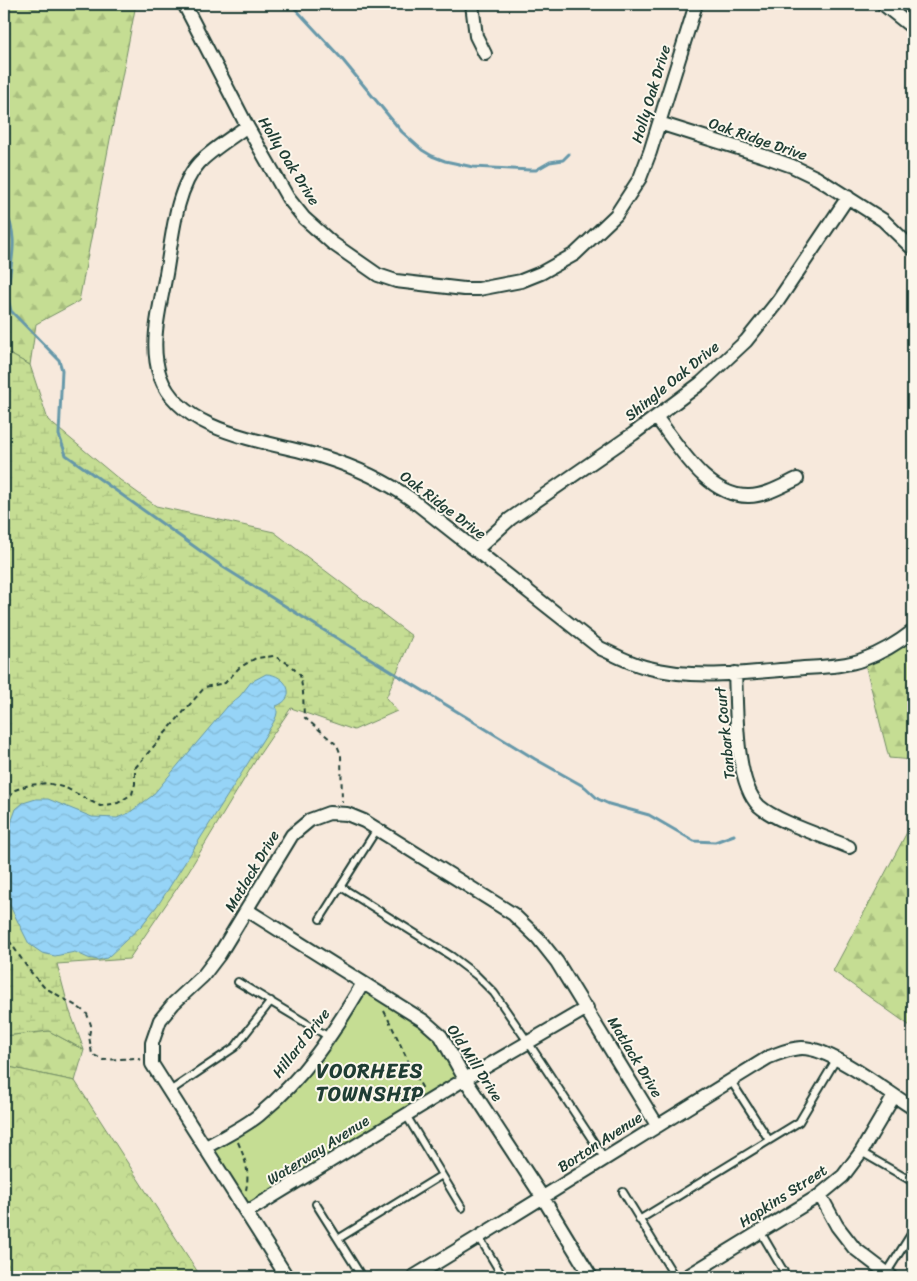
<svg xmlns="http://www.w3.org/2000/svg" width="917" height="1281" font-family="Sriracha,sans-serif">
<defs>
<pattern id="forest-firs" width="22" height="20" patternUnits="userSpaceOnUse" patternTransform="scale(1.25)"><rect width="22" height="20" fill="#c5dd93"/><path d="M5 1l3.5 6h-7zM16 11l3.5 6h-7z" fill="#a9bf7f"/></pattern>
<pattern id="wetland-marsh" width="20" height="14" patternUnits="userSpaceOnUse" patternTransform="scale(1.25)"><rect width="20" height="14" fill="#c5dd93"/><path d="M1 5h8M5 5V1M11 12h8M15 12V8" fill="none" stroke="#a9bf7f"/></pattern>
<pattern id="park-crowns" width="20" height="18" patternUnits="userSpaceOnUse" patternTransform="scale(1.25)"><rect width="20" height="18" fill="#c5dd93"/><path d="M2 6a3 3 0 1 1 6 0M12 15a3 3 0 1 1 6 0" fill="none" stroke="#a9bf7f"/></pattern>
<pattern id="water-waves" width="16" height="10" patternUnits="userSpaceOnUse" patternTransform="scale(1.25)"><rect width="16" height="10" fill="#96d4f7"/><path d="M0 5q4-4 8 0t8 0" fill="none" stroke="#81b7d4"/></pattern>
</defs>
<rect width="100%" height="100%" fill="#f7e9dc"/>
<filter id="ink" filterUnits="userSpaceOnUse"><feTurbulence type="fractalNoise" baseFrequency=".02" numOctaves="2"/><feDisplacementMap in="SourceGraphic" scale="10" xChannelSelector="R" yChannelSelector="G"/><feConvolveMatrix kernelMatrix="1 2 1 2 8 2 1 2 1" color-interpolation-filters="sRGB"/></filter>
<g filter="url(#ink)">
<path fill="#c5dd93" stroke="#728d64" d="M363 983 424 1021 465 1079 247 1212 206 1147 297 1080Z"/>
<path fill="url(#forest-firs)" stroke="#728d64" d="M4 4H136L79 301 36 324 30 365 4 351Z
M909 632 913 642V760L889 758 863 656Z
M913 821V1028L833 971Z
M49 1031 84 1050 75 1081 4 1066V1036Z"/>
<path fill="url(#wetland-marsh)" stroke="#728d64" d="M4 351 30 365 48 420 120 480 156 506 274 532 412 636 386 698 397 711 354 730 291 708 257 758 188 872 129 959 57 964 69 1009 84 1050 49 1031 4 1036Z"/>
<path fill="url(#park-crowns)" stroke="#728d64" d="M4 1066 75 1081 201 1277H4Z"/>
<path fill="url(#water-waves)" stroke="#6698a9" d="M266 674C286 674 299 698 276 706 280 715 272 724 267 733L160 902 142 925 107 958 98 960 88 958 75 952 55 956 42 953 29 944 9 904 4 872 7 846 12 820 16 809 23 803 36 799H48L92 817 117 818 129 813 152 796 227 707 240 696 251 682Z"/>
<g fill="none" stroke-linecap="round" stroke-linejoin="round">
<path stroke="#6698a9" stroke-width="3" d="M291 4 341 58 402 132 422 150 432 156 445 161 473 167 530 170H536L550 162 563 160 569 154
M4 209C26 247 0 279 11 311L59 360 62 370 59 435 66 455 223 567 317 626 535 759 585 787 598 799 609 804 649 815 694 841 715 842 734 835"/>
<g stroke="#1f3d34" stroke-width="10">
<path id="service" d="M341 887 451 956 476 975 494 993 528 1042 605 1159
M320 919 377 829
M238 982 329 1037
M731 1081 769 1140
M170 1091 235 1047 271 1001
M406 1115 462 1208
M861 1152 913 1182
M623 1192 675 1277
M316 1204 362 1277
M639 1220 799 1122 837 1058
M760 1231 787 1277
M479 1237 503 1277
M338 1239 442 1175
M886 1274 913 1231"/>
</g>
<g stroke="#1f3d34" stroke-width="16">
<path id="minor" d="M184 4 247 126 288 198 304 218 332 243 378 275 396 281 464 289H479L521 281 541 273 575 254 616 215 640 178 650 152 696 4
M472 4 476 36 485 54
M883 4 913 28
M659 123 764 156 792 166 817 178 883 220 913 249
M247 126C233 137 211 150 199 163 175 189 172 241 166 274 160 307 149 344 160 376 181 435 271 441 323 457 355 467 384 480 411 499L600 648C615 655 629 663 645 667 693 680 744 673 793 669 814 667 845 667 864 659 881 653 899 642 913 631
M656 417C679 446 707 497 749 496 765 496 782 486 797 479
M476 550 510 519 633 434 701 383 746 341 778 301 848 197
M735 673C737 708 734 781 759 806 777 822 826 837 849 847
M247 910 424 1021 441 1036 465 1079 543 1198 591 1277
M206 1147C223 1137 243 1128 259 1115 305 1077 333 1034 363 983
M820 1195 837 1226 854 1248 892 1277
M247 1212 465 1079 587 1008
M287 1277 152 1064V1043L160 1020 174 1003 203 976 219 955 292 835 310 820 329 813 347 814 364 821 513 914 538 938 557 962 657 1125
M413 1277C532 1205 650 1130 769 1057 780 1053 790 1048 802 1048 832 1048 887 1092 913 1108
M686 1277 820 1195 843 1176 861 1152 894 1096"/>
</g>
<path stroke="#1f3d34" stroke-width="2" stroke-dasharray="5 4" stroke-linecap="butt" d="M4 805 15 790 29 785 47 783 66 788 100 806 118 803 132 794 135 784V768L205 687 225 683 239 668 256 658 274 656 289 664 300 675 303 692 304 717 337 745 341 755 342 802
M4 933 29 970 44 987 78 1007 87 1014 91 1025 89 1036 92 1054 103 1060 136 1058 141 1060
M384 1011C398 1037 408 1064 423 1089
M238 1142C245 1159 250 1171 246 1190"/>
<use href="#service" stroke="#fbf7ec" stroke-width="6"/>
<use href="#minor" stroke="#fbf7ec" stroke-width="12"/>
</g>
</g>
<g text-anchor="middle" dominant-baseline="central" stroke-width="4" stroke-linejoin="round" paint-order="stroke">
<g font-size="15" fill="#1f3d34" stroke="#fbf7ec">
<text transform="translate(651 94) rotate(-73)">Holly Oak Drive</text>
<text transform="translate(758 139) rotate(19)">Oak Ridge Drive</text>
<text transform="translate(289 161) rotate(58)">Holly Oak Drive</text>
<text transform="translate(672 381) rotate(-39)">Shingle Oak Drive</text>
<text transform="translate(443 505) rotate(37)">Oak Ridge Drive</text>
<text transform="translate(725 733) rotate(-96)">Tanbark Court</text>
<text transform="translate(252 871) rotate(-59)">Matlack Drive</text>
<text transform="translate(301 1043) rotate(-52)">Hillard Drive</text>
<text transform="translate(635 1057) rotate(59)">Matlack Drive</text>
<text transform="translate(475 1063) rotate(57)">Old Mill Drive</text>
<text transform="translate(600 1142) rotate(-33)">Borton Avenue</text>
<text transform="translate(318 1150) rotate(-32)">Waterway Avenue</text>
<text transform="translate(783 1196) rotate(-33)">Hopkins Street</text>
</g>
<g font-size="20" font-weight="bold" letter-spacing="1" fill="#1f3d34" stroke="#fbf7ec">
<text x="370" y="1071">VOORHEES<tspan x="370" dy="23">TOWNSHIP</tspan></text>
</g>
</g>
<rect width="917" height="1281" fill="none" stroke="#fbf7ec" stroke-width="20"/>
<rect x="10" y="10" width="897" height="1261" fill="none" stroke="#1f3d34" stroke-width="2" filter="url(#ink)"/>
</svg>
